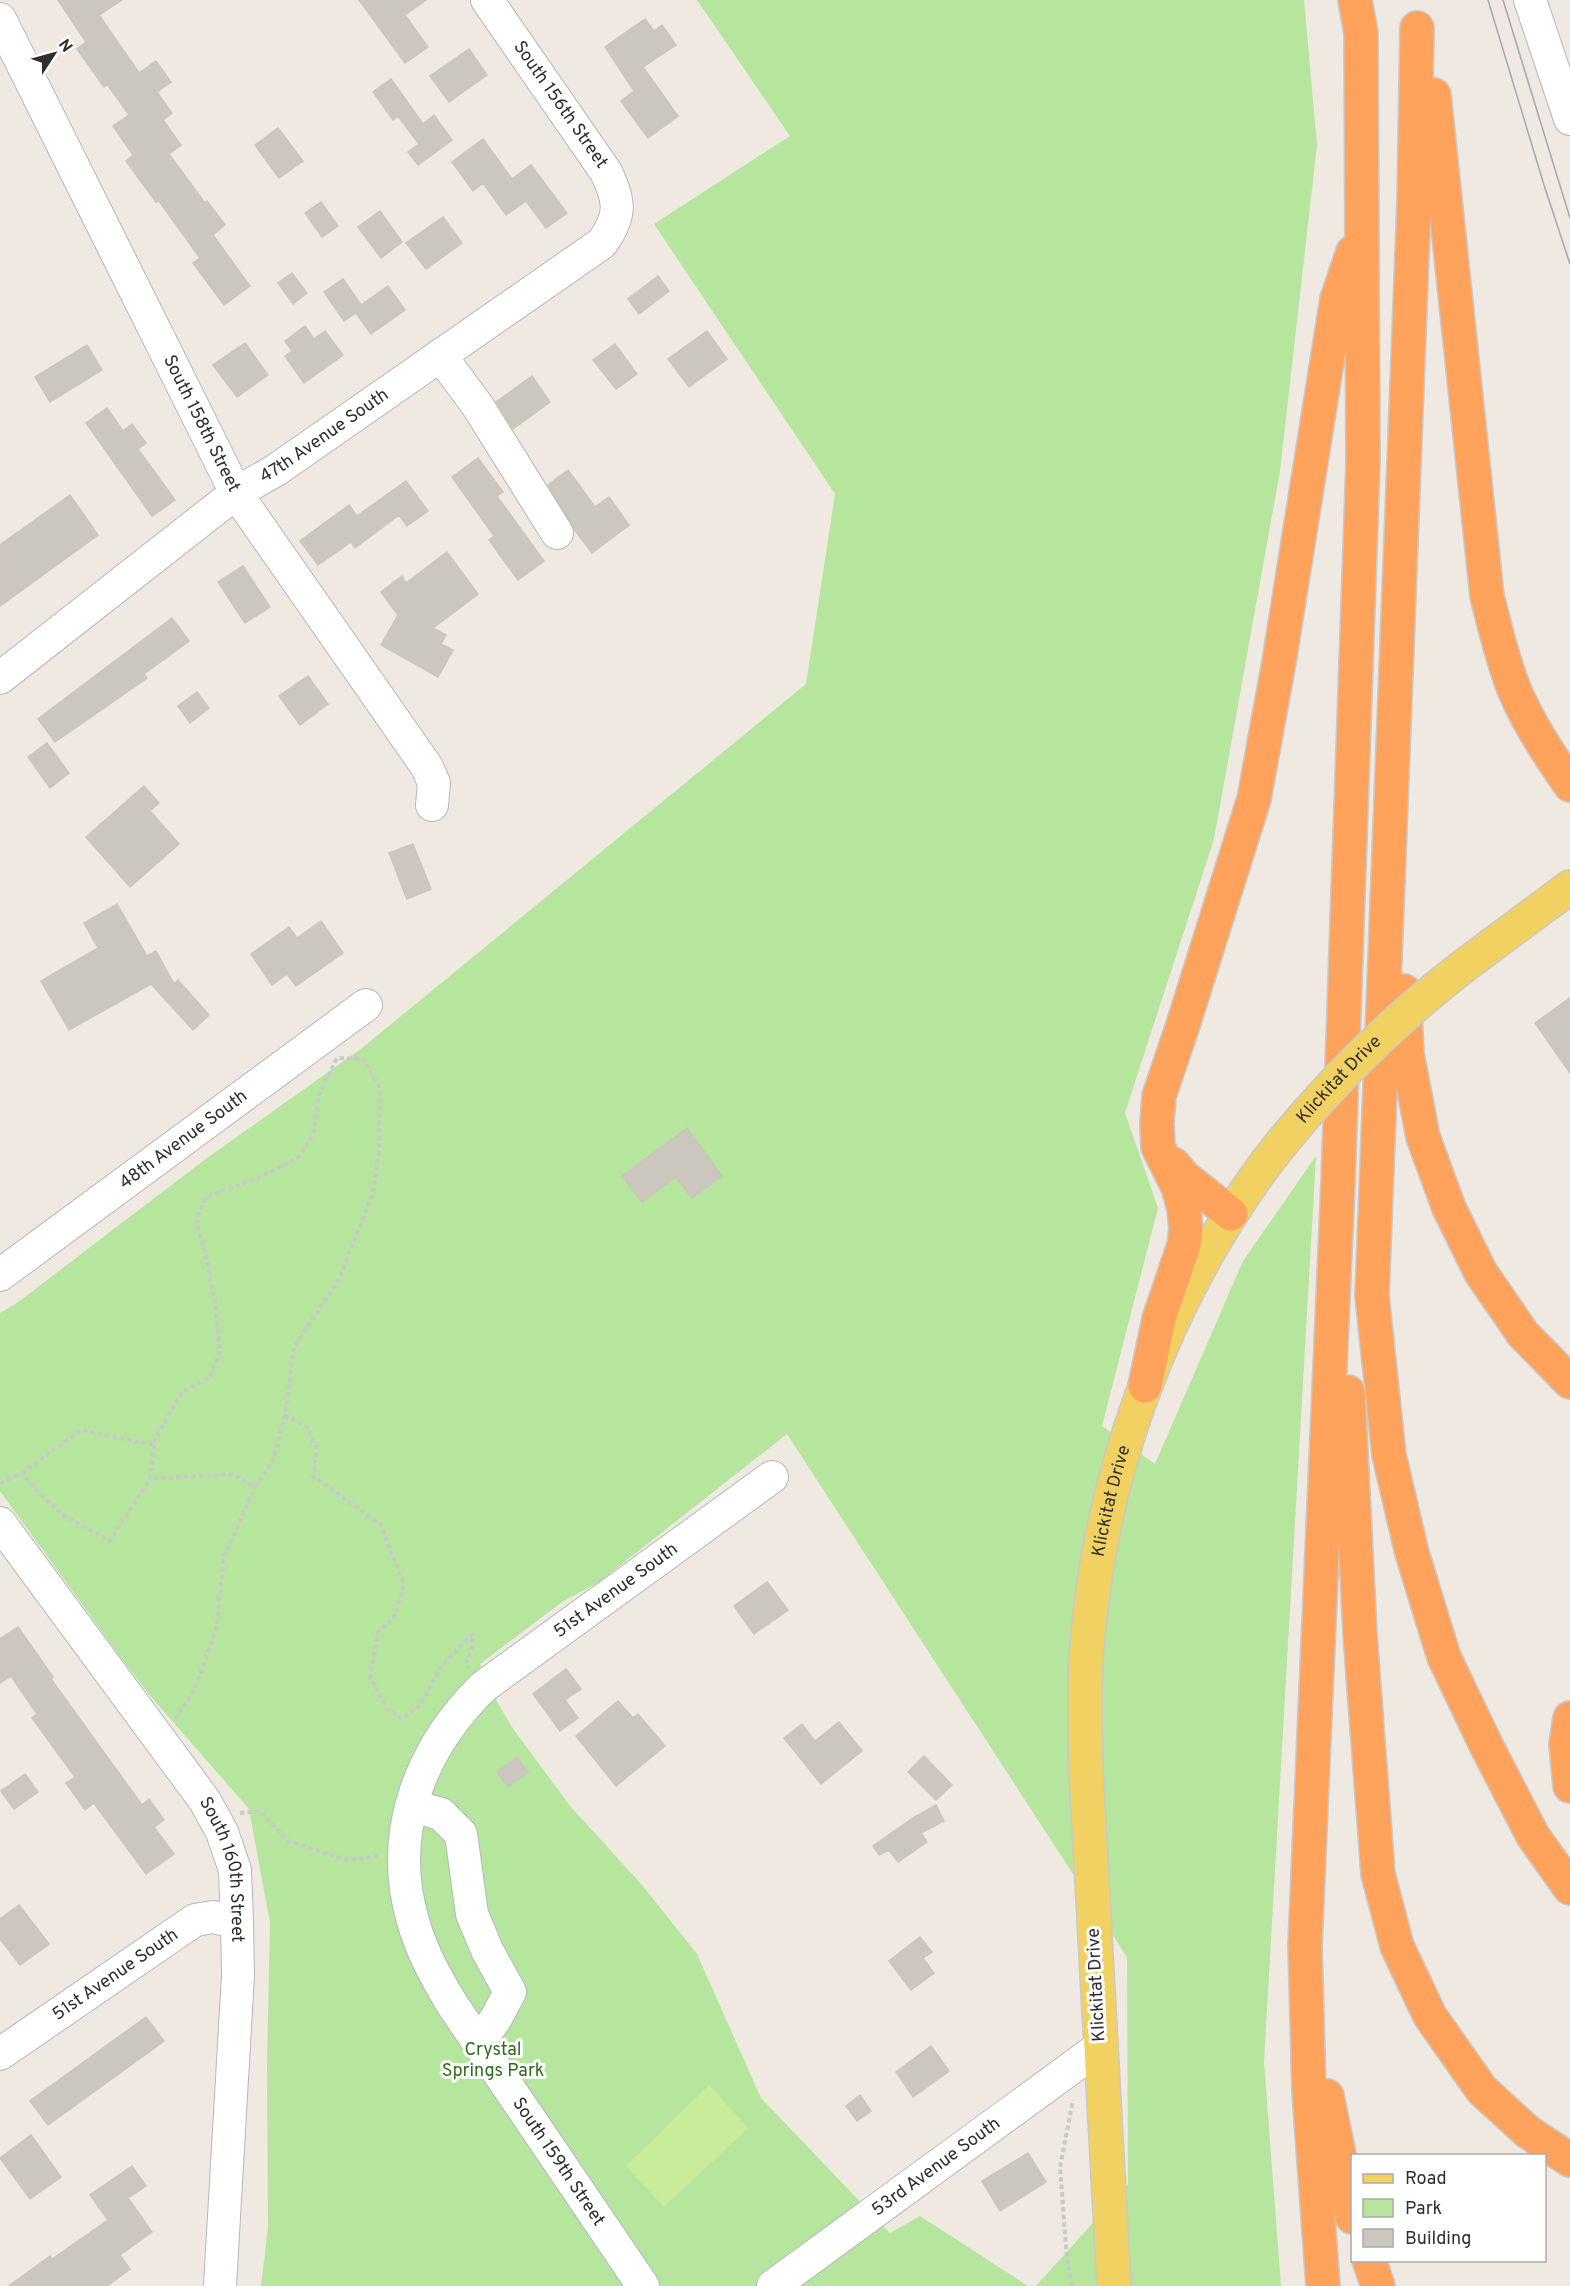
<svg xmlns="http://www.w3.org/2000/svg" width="1570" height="2286" font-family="Overpass,sans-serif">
<rect width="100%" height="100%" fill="#efe9e1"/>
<path fill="#b6e59e" d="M697 0H1304L1317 145 1280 471 1214 839 1125 1113 1158 1208 1102 1426 1155 1464 1243 1261 1316 1156 1264 2062 1281 2286H1036L1128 2184 1127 1957 787 1434 599 1582 562 1602 480 1664 497 1702 514 1730 570 1806 642 1885 697 1954 761 2098 890 2233 920 2216 1028 2286H261L268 2228 267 2064 270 1923 249 1809 153 1699 121 1658 0 1491V1313L17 1303 207 1158 362 1048 806 684 835 494 654 224 790 136Z"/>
<path fill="#c9ec9a" d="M709 2085 748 2128 664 2207 626 2166Z"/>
<path fill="#cbc7bf" stroke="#cbc5ba" stroke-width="1.5" d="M58 0H122L99 15 139 73 156 61 171 82 157 92 172 113 163 120 181 145 169 154 205 203 207 201 225 225 213 235 250 286 224 305 193 263 200 258 159 201 156 202 126 161 133 155 113 126 129 115 107 84 104 87 77 49 86 42Z
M359 0H426L405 15 428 47 405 63Z
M645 19 654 31 662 25 676 45 643 67 678 116 648 138 621 101 634 91 605 47Z
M469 49 487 75 449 102 430 76Z
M391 79 423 124 434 115 452 140 418 165 408 152 419 144 398 116 393 120 373 92Z
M278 128 303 161 279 178 255 145Z
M483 139 512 179 531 165 567 213 546 228 526 201 506 215 483 183 473 191 452 162Z
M321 202 338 226 322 237 305 213Z
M380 211 402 242 381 258 358 227Z
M443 217 462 243 426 269 406 243Z
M292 273 307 293 293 304 278 283Z
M658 276 669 291 639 314 628 299Z
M343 279 361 305 388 286 405 310 371 334 356 313 344 321 324 292Z
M305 326 314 339 325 331 343 355 304 383 285 356 292 351 285 341Z
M707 331 727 359 689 387 668 359Z
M245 343 268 375 237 397 213 365Z
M615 344 637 374 616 389 593 360Z
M87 345 102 370 50 402 35 377Z
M532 376 550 402 513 429 496 402Z
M107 408 123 431 132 424 146 443 138 449 175 500 152 516 86 423Z
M478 458 503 492 497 496 544 561 518 580 489 540 494 536 452 477Z
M568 470 595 507 609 497 629 525 592 553 574 529 548 485Z
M406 481 428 511 407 526 399 515 355 548 351 542 318 565 300 541 349 505 357 516Z
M70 495 98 535 0 606V545Z
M447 552 478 594 433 628 446 635 441 644 453 650 438 677 381 645 398 615 381 592 402 576 406 583Z
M243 566 270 607 245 623 218 582Z
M172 618 189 641 144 674 147 678 55 742 38 719Z
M308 676 328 704 300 725 279 696Z
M197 692 209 708 190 723 178 706Z
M47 743 69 773 50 788 28 757Z
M144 786 159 803 150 811 179 844 130 887 86 837Z
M413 844 431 889 407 899 389 853Z
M117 904 147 956 156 951 174 984 178 980 209 1015 193 1030 151 984 69 1030 41 981 98 948 84 923Z
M321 921 343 953 296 986 287 974 272 985 251 954 289 927 297 938Z
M1570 998V1073L1535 1023Z
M687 1128 722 1176 692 1198 676 1177 642 1202 622 1176Z
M767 1582 788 1610 754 1634 734 1606Z
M18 1627 53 1677 51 1679 142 1805 149 1799 164 1820 154 1827 174 1854 146 1874 94 1803 85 1810 66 1783 75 1777 32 1718 37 1714 11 1676 0 1683V1639Z
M566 1669 581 1689 565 1700 578 1718 560 1731 533 1694Z
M618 1701 633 1718 638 1714 665 1746 616 1786 576 1736Z
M839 1722 862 1751 821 1784 784 1738 802 1724 815 1741Z
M924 1756 952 1785 936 1800 908 1772Z
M517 1757 528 1772 508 1787 497 1772Z
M25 1774 38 1792 14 1809 1 1791Z
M936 1805 944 1821 921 1833 927 1842 898 1862 889 1850 879 1855 873 1846 913 1818Z
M19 1905 49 1944 20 1965 0 1939V1919Z
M920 1937 932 1952 923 1958 934 1973 911 1990 889 1961Z
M146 2017 164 2041 48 2125 30 2101Z
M931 2046 949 2071 913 2097 896 2072Z
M860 2095 871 2111 857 2121 846 2106Z
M31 2135 61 2177 30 2199 0 2158Z
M1028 2153 1046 2182 1000 2211 982 2181Z
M132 2166 146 2186 128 2198 152 2232 120 2255 130 2269 107 2286H9L50 2256 52 2259 108 2220 90 2195Z"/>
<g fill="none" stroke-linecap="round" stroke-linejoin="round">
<g stroke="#b4b7c1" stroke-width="34">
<g id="minor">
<path d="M1530 0 1570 119"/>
<path id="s1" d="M0 19 236 493 427 767 434 783 432 805"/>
<path d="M440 355 477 405 557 533"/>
<path id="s2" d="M0 678 236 493 276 470 602 243C622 215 620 201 606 172L487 0"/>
<path id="s3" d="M0 1275 366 1005"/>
<path id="s4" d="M0 1523 205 1801 222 1832 235 1870 237 1922 238 1975 220 2286"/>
<path d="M411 1806 441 1814 461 1834 472 1914 487 1950 510 1992 495 2020 478 2043"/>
<path id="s5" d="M0 2054 195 1920 213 1917 237 1922"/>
<path id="s6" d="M643 2286 452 2004C436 1978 421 1951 413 1921 387 1833 420 1749 483 1687L772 1477"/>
<path id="s7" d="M773 2286 1100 2047"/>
</g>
</g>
<g stroke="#c9c9c9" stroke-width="36">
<g id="major">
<path d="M1465 965 1570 887"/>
<path id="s8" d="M1114 2286 1086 1771C1085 1734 1084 1698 1086 1661 1097 1483 1160 1307 1266 1163"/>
</g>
</g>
<g stroke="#c9c9c9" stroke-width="36">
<path id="highway" d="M1417 28 1414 203 1372 1296 1389 1455 1412 1553 1444 1657 1486 1745 1533 1836 1570 1888
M1434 95 1487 596C1495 627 1502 659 1514 689 1528 723 1549 754 1570 785
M1404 991 1407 1054 1423 1137 1449 1208 1481 1273 1523 1334 1570 1382
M1173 1164 1184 1177 1231 1214
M1145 1386 1159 1319 1184 1245 1186 1229 1184 1209 1178 1187 1158 1147 1157 1123 1159 1096 1183 1025 1254 799 1279 662 1337 299 1353 252
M1348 1392 1360 1634 1378 1874 1397 1946 1430 2016 1482 2090 1528 2132 1570 2160
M1570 1718 1566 1744 1570 1786
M1327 2096 1352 2217
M1369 2260 1378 2286
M1323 2286 1309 2092 1305 1945 1338 1183 1363 462 1361 33 1355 0"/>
</g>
<path stroke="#c9c9c9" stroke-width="4" stroke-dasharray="4.5 3" stroke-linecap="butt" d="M285 1415 307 1427 317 1451 313 1476 380 1524 404 1585 394 1617 378 1632 370 1678 387 1708 401 1719 419 1706 442 1666 472 1634V1647L466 1664 469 1668
M22 1473 81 1430 155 1445
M0 1483 22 1473 39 1494 63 1515 110 1541 150 1479 155 1439 182 1392 210 1377 220 1352 216 1307 207 1261 196 1219 206 1197 254 1180 298 1158 314 1132 319 1094 337 1058 363 1059 380 1088 379 1153 373 1194 338 1281 294 1347 285 1415 274 1459 255 1487 233 1474 150 1479
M175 1719 194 1691 216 1630 224 1557 255 1487
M240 1813 260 1811 288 1841 347 1860 378 1856
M1072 2286 1067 2259 1060 2167 1073 2100"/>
<use href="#minor" stroke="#fff" stroke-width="32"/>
<use href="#major" stroke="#f2d163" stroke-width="33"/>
<use href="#highway" stroke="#ffa35c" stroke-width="33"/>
<path stroke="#a3a6b8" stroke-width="1.5" d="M1488 0 1544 185 1570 264
M1503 0 1570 218"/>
<g stroke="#c9c9c9" stroke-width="36" stroke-linecap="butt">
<g id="major-bridge">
<path id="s9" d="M1266 1163C1324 1088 1390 1023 1465 965"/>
</g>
</g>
<use href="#major-bridge" stroke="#f2d163" stroke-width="33"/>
</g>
<g text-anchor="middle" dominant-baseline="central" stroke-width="6" stroke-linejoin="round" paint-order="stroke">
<g font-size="18" fill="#2e2e2e" stroke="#fff">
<text transform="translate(560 105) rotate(55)">South 156th Street</text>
<text stroke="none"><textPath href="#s1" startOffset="452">South 158th Street</textPath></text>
<text stroke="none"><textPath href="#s2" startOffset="405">47th Avenue South</textPath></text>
<text stroke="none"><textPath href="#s9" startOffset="111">Klickitat Drive</textPath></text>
<text stroke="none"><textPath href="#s3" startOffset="228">48th Avenue South</textPath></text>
<text stroke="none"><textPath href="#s8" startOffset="788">Klickitat Drive</textPath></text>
<text stroke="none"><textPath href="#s6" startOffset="854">51st Avenue South</textPath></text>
<text stroke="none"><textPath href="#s4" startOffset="418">South 160th Street</textPath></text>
<text stroke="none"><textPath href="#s5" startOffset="140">51st Avenue South</textPath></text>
<text transform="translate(1097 1985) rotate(-93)">Klickitat Drive</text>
<text transform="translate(558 2162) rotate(56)">South 159th Street</text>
<text stroke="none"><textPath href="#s7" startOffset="202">53rd Avenue South</textPath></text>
</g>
<g font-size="18" fill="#2c6e1b" stroke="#fff">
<text x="493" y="2050">Crystal<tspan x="493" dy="21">Springs Park</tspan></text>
</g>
</g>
<rect x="1351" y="2154" width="195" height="108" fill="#ffffff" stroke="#ababab" stroke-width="1.5"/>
<rect x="1363" y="2174" width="30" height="9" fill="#f2d163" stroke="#ababab" stroke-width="1.5"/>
<text x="1405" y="2184" font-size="18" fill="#2e2e2e">Road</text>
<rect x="1363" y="2199" width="30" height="18" fill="#b6e59e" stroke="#ababab" stroke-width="1.5"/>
<text x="1405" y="2214" font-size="18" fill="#2e2e2e">Park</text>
<rect x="1363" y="2229" width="30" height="18" fill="#cbc7bf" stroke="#ababab" stroke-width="1.5"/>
<text x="1405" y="2244" font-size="18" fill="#2e2e2e">Building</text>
<g transform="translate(54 54) rotate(54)" stroke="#ffffff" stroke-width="4.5" paint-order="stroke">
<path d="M0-4.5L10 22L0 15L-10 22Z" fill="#2e2e2e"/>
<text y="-9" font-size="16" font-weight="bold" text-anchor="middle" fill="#2e2e2e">N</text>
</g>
</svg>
